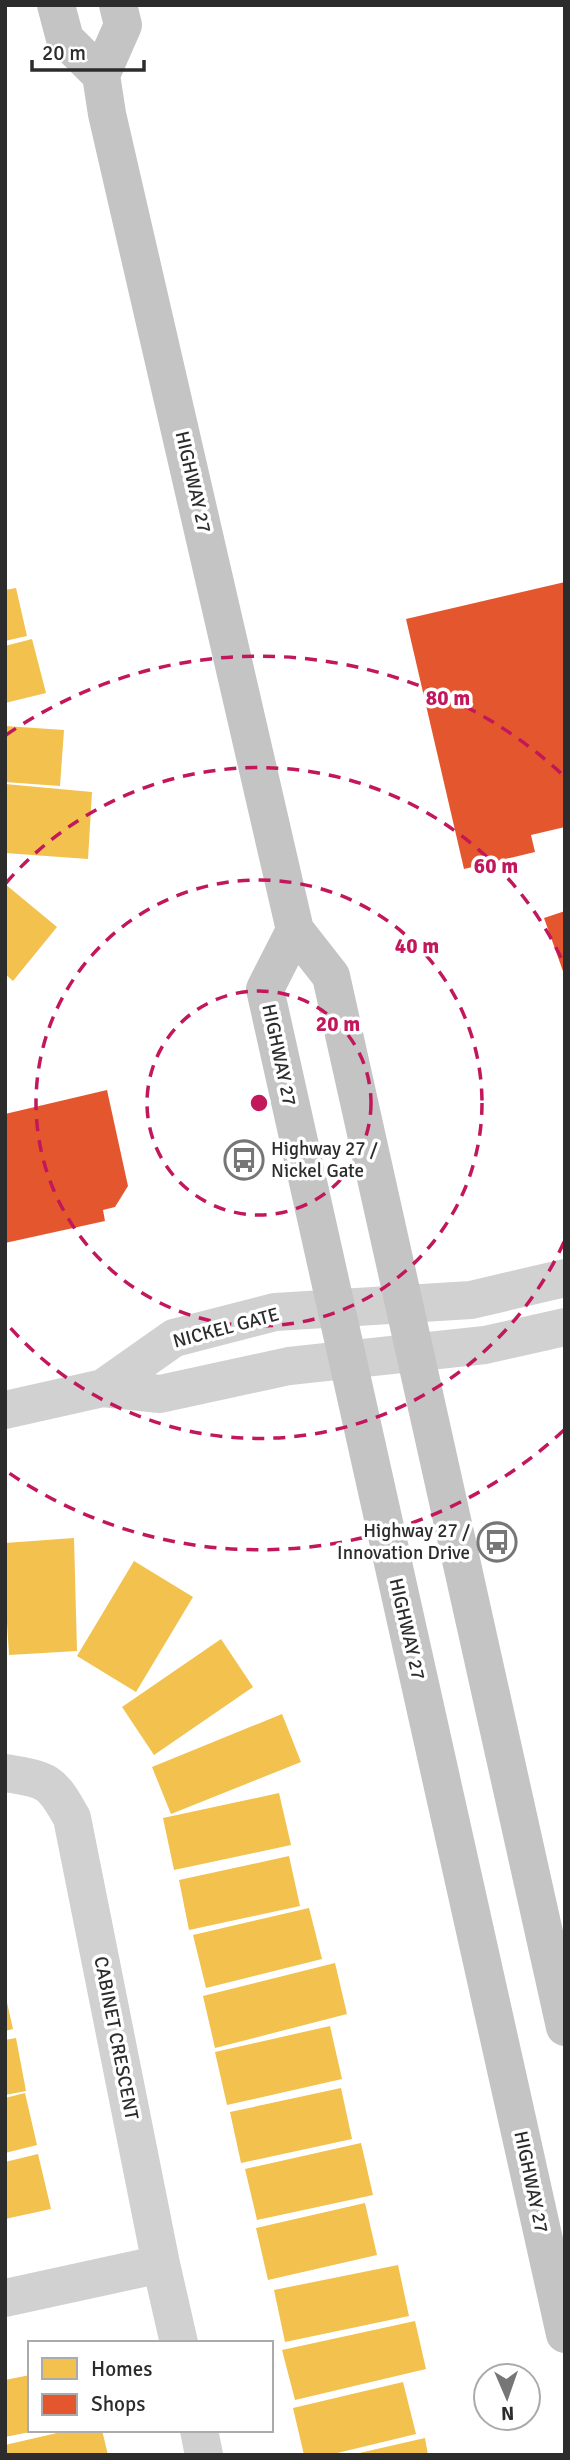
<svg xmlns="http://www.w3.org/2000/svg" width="570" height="2460" font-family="Signika,sans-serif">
<rect width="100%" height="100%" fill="#fff"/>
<path fill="#f2c14e" d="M16 588 27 636 5 641V590Z
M32 639 46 693 5 703V646Z
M5 726 64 730 60 786 5 782Z
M5 784 92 792 88 859 5 853Z
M5 884 57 927 13 981 5 974Z
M74 1538 77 1651 9 1655 5 1591V1543Z
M134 1561 193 1597 136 1692 77 1656Z
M221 1639 253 1687 154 1755 122 1707Z
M282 1714 301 1762 171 1814 152 1767Z
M279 1793 291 1845 174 1870 163 1818Z
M289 1856 300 1906 189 1930 179 1880Z
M309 1908 322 1959 206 1988 193 1935Z
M335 1963 347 2014 215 2048 203 1996Z
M6 1998 13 2029 5 2031V1999Z
M330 2026 342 2079 227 2105 215 2052Z
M16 2038 26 2091 5 2095V2040Z
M341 2088 352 2139 241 2163 230 2112Z
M25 2093 37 2145 5 2153V2098Z
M361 2143 373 2195 257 2220 245 2169Z
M38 2154 51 2209 5 2219V2162Z
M365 2203 377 2255 268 2280 256 2228Z
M398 2265 409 2316 285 2342 274 2290Z
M415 2321 426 2369 295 2400 282 2350Z
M30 2375V2432L5 2437V2380Z
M403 2382 416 2434 329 2455H304L293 2408Z
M70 2430H102L108 2455H5V2445Z
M425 2438 428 2455H356L355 2454Z"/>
<path fill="#e4572e" d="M565 582V827L531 835 535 852 464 869 406 619Z
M565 911V974H564L544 918Z
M107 1090 128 1186 115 1207 103 1210 105 1221 5 1243V1114Z"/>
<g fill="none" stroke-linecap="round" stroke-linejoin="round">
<path stroke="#d1d1d1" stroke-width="38" d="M103 1388 174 1338 275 1312 471 1300 565 1278
M5 1410 103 1388 160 1394 289 1366 485 1345 565 1327
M5 1773C48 1780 51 1780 72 1818L161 2264 179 2343
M5 2298 161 2264
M199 2430 204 2455"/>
<path stroke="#c4c4c4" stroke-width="38" d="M56 5 65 39 101 75
M118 5 123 25 101 75 107 114 295 930 331 976 565 2027
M295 930 265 989 565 2334"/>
</g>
<g fill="none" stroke="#c2185b" stroke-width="3.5" stroke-dasharray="12 9">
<circle cx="259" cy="1103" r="112"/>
<circle cx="259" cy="1103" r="223"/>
<path d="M564 1242A335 335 0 0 1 6 1323M6 883A335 335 0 0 1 564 964"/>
<path d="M564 1430A447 447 0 0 1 6 1471M6 735A447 447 0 0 1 564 776"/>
</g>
<defs>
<g id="bus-ring" transform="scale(2.0125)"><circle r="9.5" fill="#fff" stroke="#767676" stroke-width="1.5"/><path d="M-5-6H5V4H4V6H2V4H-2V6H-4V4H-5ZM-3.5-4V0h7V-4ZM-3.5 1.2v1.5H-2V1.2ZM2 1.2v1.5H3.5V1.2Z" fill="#767676"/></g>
</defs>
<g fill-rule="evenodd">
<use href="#bus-ring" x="244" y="1160"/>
<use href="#bus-ring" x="497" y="1542"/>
</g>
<g text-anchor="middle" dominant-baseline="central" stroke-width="7" stroke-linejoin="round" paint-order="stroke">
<g font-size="19" fill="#2c2c2c" stroke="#fff">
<text transform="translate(193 482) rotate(77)">HIGHWAY 27</text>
<text transform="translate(279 1055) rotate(78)">HIGHWAY 27</text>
<text transform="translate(226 1328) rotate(-15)">NICKEL GATE</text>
<text transform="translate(407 1629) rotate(77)">HIGHWAY 27</text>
<text transform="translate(116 2038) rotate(79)">CABINET CRESCENT</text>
<text transform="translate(531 2182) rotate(78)">HIGHWAY 27</text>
</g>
<g font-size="19" fill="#2c2c2c" stroke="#fff" text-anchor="start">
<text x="271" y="1149">Highway 27 /<tspan x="271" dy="22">Nickel Gate</tspan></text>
<text x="470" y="1531" text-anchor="end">Highway 27 /<tspan x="470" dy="22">Innovation Drive</tspan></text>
</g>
</g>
<circle cx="259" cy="1103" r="10" fill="#c2185b" stroke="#fff" stroke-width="3.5"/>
<g font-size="21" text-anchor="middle" font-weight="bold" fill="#c2185b" stroke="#fff" stroke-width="7" stroke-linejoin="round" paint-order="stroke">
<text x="448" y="705">80 m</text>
<text x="496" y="873">60 m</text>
<text x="417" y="953">40 m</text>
<text x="338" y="1031">20 m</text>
</g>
<rect width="570" height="2460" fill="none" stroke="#2c2c2c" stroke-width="14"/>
<rect x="28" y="2341" width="245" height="91" fill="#ffffff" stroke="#ababab" stroke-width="2"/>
<rect x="42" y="2358" width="35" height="21" fill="#f2c14e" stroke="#ababab" stroke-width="2"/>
<text x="91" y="2376" font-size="21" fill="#2c2c2c">Homes</text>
<rect x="42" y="2394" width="35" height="21" fill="#e4572e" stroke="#ababab" stroke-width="2"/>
<text x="91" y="2411" font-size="21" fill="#2c2c2c">Shops</text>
<g transform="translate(507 2397) rotate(178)"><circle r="33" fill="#ffffff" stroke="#ababab" stroke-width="2"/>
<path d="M0-5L12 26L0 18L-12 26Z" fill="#767676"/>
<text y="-10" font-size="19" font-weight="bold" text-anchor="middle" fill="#2c2c2c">N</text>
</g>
<path d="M32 60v10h112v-10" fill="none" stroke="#2c2c2c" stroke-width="3.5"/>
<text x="42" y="60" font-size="21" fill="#2c2c2c" stroke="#ffffff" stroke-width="5" paint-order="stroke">20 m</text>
</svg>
